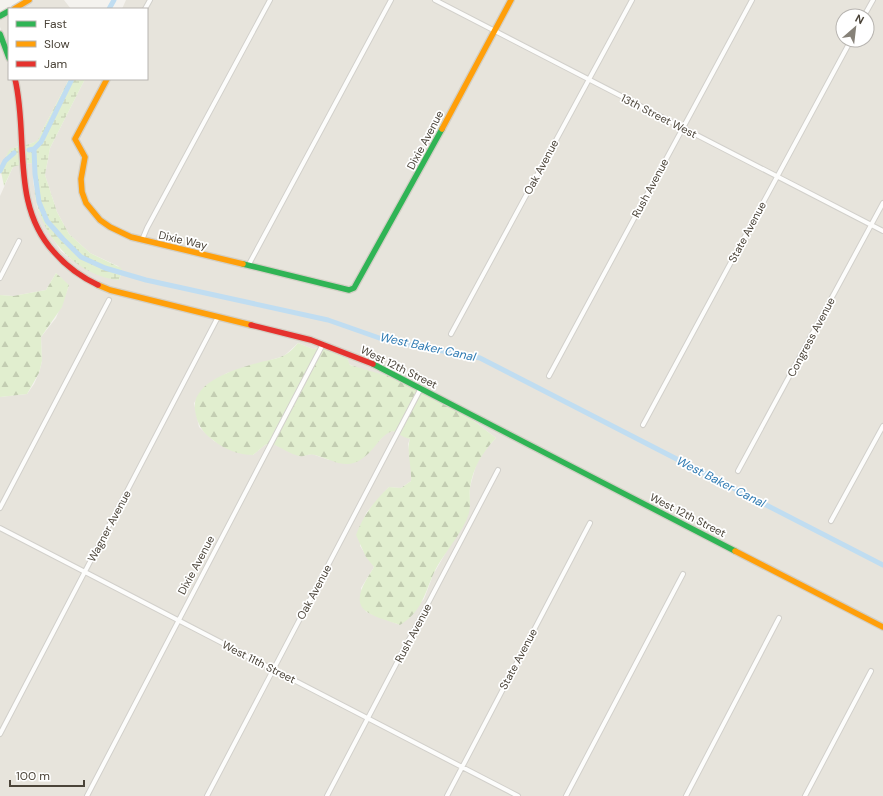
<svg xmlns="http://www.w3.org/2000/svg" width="883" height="796" font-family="'DM Sans',sans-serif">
<defs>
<pattern id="forest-firs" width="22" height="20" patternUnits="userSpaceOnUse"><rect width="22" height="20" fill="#e1eecf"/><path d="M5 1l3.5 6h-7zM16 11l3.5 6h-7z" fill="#c3cdb2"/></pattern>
<pattern id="wetland-marsh" width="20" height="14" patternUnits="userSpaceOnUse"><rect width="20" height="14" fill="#e1eecf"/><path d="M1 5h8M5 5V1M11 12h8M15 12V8" fill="none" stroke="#c3cdb2"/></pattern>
</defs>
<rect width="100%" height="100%" fill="#f4f2ee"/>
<path fill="#e7e4dc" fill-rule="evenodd" d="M34 0H64L71 9H19Z
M126 0H883V624L367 358 312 338 111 287 88 278 71 267 56 252 42 233 34 217 27 189 25 164 32 163 34 165 33 180 37 207 48 231 61 251 71 259 97 274 119 280 122 272 118 266 90 253 69 234 57 212 45 175 50 148 85 79H147V9H122ZM843 16H867V40H843Z
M9 14V50L0 27V19Z
M0 42 9 67V79H12L14 85 18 110 20 146 16 147 6 156 0 167Z
M18 79H69L41 133 40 139 36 142 25 145 23 109Z
M20 165 24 202 35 231 52 256 79 279 98 289 126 297 323 347 313 349 298 343 284 356 227 373 207 385 194 403 199 427 214 441 233 451 253 455 265 445 271 443 302 456 312 454 329 460 368 453 387 432 393 431 410 439 408 444 412 468 411 481 401 488 389 487 366 513 360 546 374 567 361 588 366 612 400 625 424 599 433 575 469 512 470 487 476 465 482 454 496 438 470 418 394 378 361 370 349 364 347 358 341 354 380 370 420 390 883 631V796H0V397L27 394 34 384 39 373 42 361 41 337 56 318 69 286 56 273 46 290 13 296 0 295V196L13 167Z"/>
<path fill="url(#forest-firs)" d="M56 273 69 285 62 307 41 337 42 361 39 373 27 394 0 397V295L13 296 46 290Z
M298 343 313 349 322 347 341 354 347 358 350 365 394 378 470 418 496 438C482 453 473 467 470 488 469 496 471 505 469 513 463 532 448 548 438 565 425 588 425 610 400 625 390 621 376 618 367 612 350 601 367 579 374 567L366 557 356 535C363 516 374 501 389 487L401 488 411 481C412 468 406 450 410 439L404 437 393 431C383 433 377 445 369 453 348 473 337 461 315 455 309 453 305 457 299 456 290 454 280 447 271 443L265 445 253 455C239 455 224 449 213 440 202 432 197 424 195 410 191 381 239 368 261 362 268 360 278 359 285 355 290 352 294 348 298 343Z"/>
<path fill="url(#wetland-marsh)" d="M69 79H85L50 148 45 175 57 212 69 234 90 253 121 268 122 272 119 280C76 276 42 237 35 196 34 188 36 168 32 163L25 164V145C33 143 39 142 41 133Z
M20 146V165L13 167 4 186 0 167 10 149Z"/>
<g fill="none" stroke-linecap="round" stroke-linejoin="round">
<path stroke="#c0ddf1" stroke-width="5" d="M109 9 114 0
M34 149 35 174 39 202 47 221 63 239 81 257 105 268 146 280 328 320 385 340 480 358 883 565
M29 150 34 149 41 142 72 79
M0 171 5 161 14 153"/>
<g stroke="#d2d0cb" stroke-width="6">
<path id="street" d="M435 0 883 231
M145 9 150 0
M864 16 873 0
M142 240 147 228 270 0
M248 266 391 0
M0 278 19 241
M451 334 632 0
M549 376 752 0
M643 425 851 40
M738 471 883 203
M0 508 109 300
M831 521 883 426
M0 528 518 796
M0 734 218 317
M87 796 323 344
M207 796 421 388
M327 796 498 470
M447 796 590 523
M566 796 683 574
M686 796 779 618
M805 796 871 671"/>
</g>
<g stroke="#d3cfc5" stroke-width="8">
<path id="fast" d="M0 16 9 11
M0 34 9 58
M243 264 349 290 354 288 442 129
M373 364 735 551"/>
</g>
<g stroke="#d3cfc5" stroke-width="8">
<path id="slow" d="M14 9 29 0
M107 79 75 139 85 157 81 179 82 192 86 203 100 220 110 227 131 237 243 264
M442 129 511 0
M98 285 110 290 251 325
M735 551 883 627"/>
</g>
<g stroke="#d3cfc5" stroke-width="8">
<path id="jam" d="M15 79C29 137 10 204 54 252 66 266 81 277 98 285
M251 325 311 340 373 364"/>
</g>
<use href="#street" stroke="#fdfdfc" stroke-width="4"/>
<use href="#fast" stroke="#30b455" stroke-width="5.5"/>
<use href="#slow" stroke="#ff9f0a" stroke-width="5.5"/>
<use href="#jam" stroke="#e5322d" stroke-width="5.5"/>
</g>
<g text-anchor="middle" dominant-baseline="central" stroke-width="3.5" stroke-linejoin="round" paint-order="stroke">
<g font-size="11" fill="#4b4439" stroke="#fff">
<text transform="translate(659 116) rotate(27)">13th Street West</text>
<text transform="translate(425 140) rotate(-62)">Dixie Avenue</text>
<text transform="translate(541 167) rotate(-62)">Oak Avenue</text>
<text transform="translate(650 188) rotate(-62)">Rush Avenue</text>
<text transform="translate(747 232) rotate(-62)">State Avenue</text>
<text transform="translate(183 240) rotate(13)">Dixie Way</text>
<text transform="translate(811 337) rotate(-62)">Congress Avenue</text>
<text transform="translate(399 367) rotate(26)">West 12th Street</text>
<text transform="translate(688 515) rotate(27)">West 12th Street</text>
<text transform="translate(109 526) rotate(-62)">Wagner Avenue</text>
<text transform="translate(196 565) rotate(-62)">Dixie Avenue</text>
<text transform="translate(314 592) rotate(-62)">Oak Avenue</text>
<text transform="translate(413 633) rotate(-62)">Rush Avenue</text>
<text transform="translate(518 659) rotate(-62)">State Avenue</text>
<text transform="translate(259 662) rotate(27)">West 11th Street</text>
</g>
<g font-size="12" font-style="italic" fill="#2e7ab2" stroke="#fff">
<text transform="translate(428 347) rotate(12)">West Baker Canal</text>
<text transform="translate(721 482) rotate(27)">West Baker Canal</text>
</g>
</g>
<rect x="8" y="8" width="140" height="72" fill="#ffffff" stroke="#b7b4b0"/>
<rect x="16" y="21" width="20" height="6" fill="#30b455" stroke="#b7b4b0"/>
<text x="44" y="28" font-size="12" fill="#4b4439">Fast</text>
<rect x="16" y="41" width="20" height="6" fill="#ff9f0a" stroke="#b7b4b0"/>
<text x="44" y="48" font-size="12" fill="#4b4439">Slow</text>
<rect x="16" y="61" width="20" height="6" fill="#e5322d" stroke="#b7b4b0"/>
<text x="44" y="68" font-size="12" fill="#4b4439">Jam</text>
<g transform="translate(855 28) rotate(28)"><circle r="19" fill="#ffffff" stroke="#b7b4b0"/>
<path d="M0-3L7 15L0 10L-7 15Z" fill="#868178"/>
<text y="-6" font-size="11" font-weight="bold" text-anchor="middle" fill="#4b4439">N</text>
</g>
<path d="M10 780v6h74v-6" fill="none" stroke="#4b4439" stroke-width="2"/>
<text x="16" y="780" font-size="12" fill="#4b4439" stroke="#ffffff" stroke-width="3" paint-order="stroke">100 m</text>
</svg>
